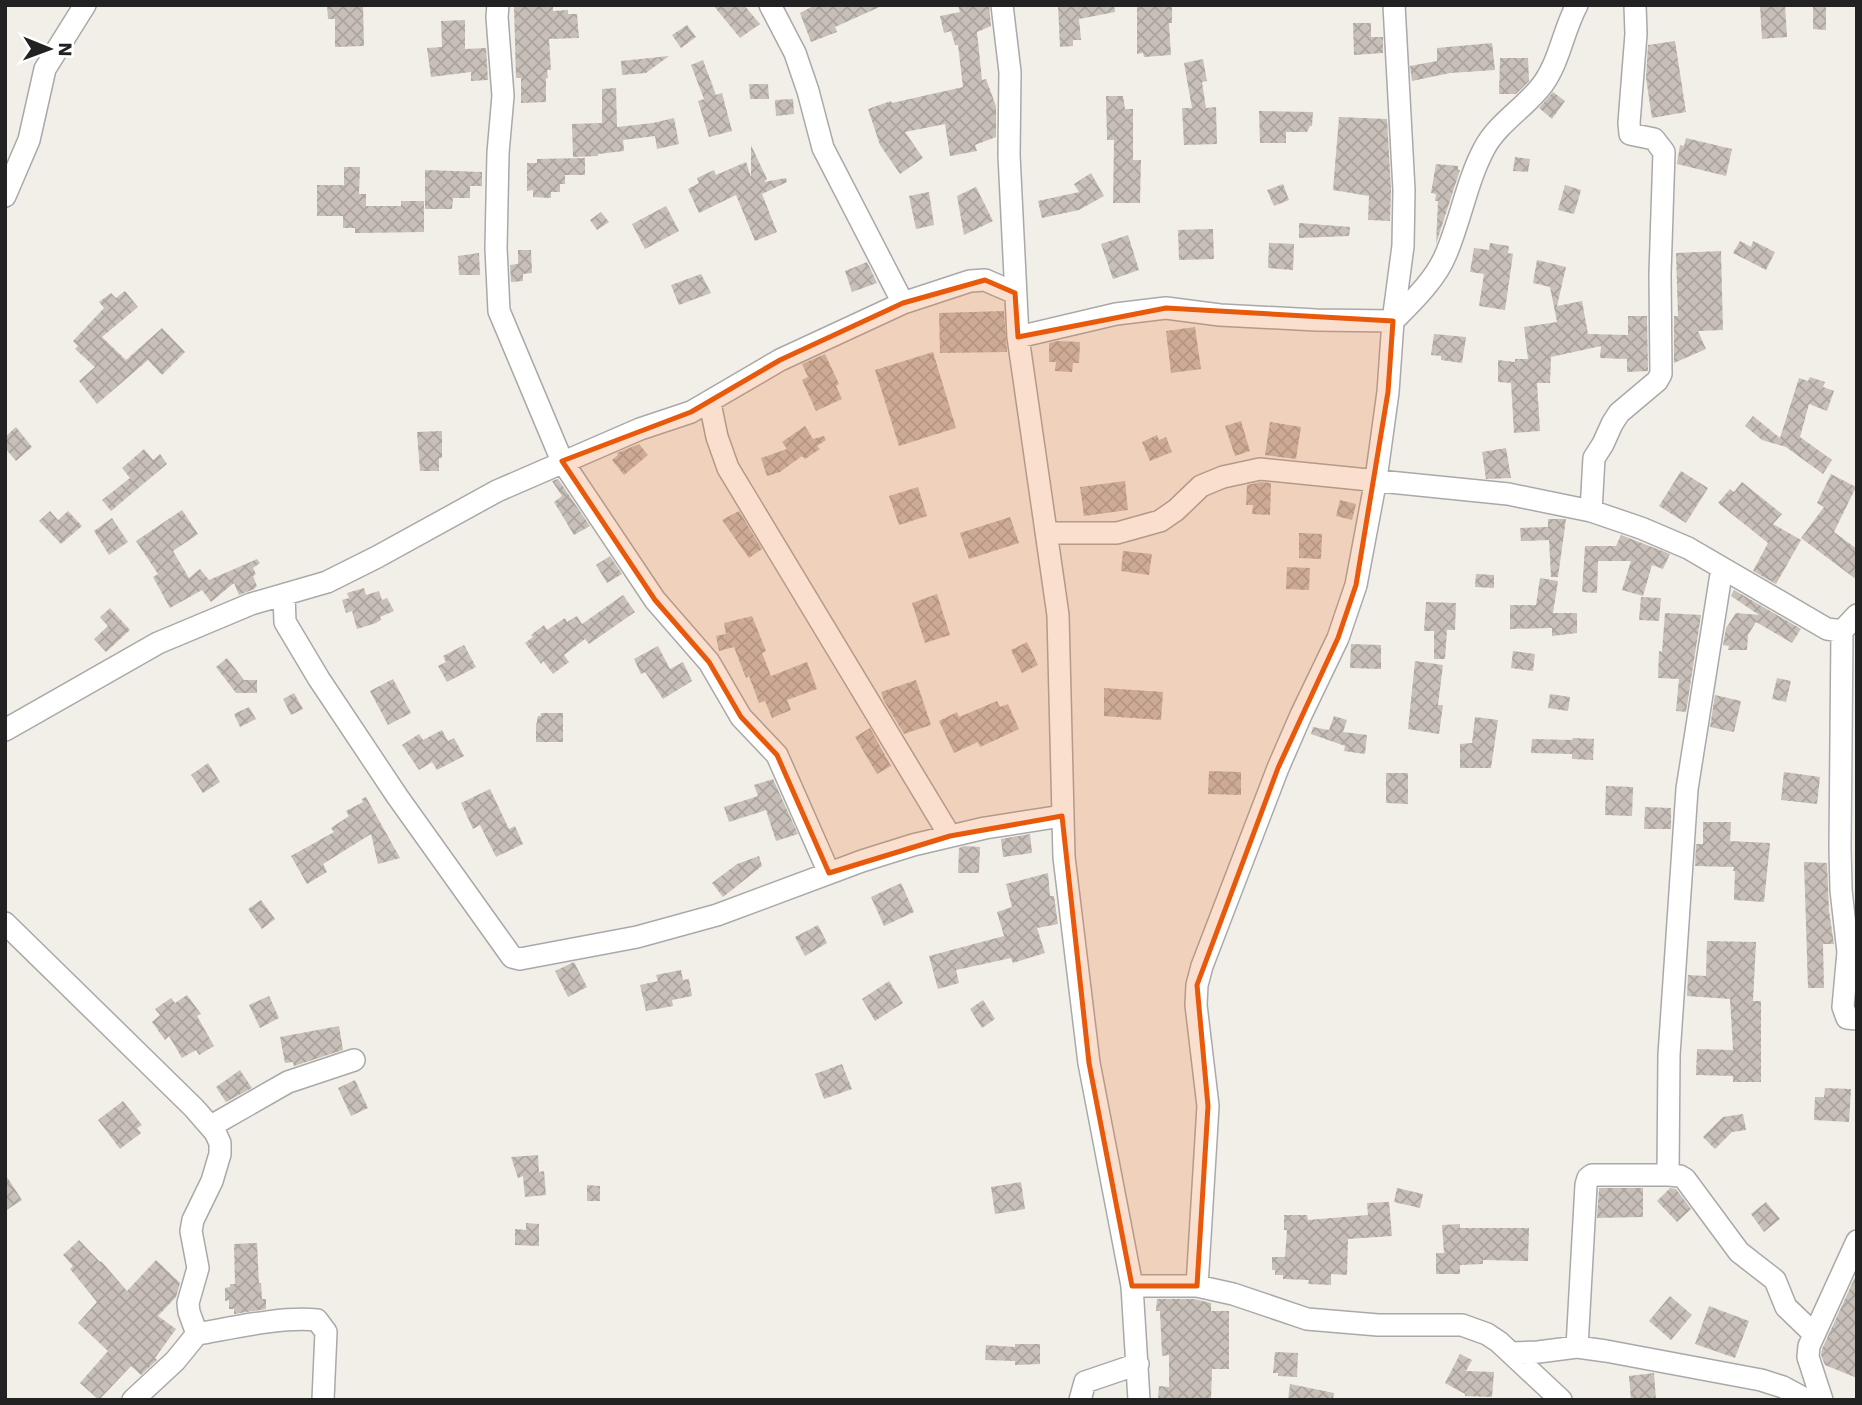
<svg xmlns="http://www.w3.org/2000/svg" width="1862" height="1405" font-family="'Work Sans',sans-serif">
<defs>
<pattern id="building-cross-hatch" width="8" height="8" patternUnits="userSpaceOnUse" patternTransform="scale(1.75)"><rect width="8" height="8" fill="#c7bfb8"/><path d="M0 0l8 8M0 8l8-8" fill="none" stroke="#aba49e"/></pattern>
</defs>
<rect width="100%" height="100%" fill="#f2efe9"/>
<path fill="url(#building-cross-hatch)" d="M327 5H363L364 46 335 47V19H328Z
M514 5H553V11L568 10V14H577L579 38 549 39 551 70H547L548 78H546V102L521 103V78H516Z
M713 5H744L760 24 740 38Z
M815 5H884L835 27 837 32 811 42 800 13Z
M958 5H989L991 26 977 32 982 80 986 79 996 106V137L975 145 977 151 950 156 945 124 905 132 923 158 900 174 880 145 868 109 891 101 892 103 963 87 958 45H955L951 31 944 33 940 16 960 12Z
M1058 5H1114L1115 12 1079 19 1081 40H1073V46L1060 47Z
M1137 5H1172V23H1169L1171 55 1144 57 1143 53 1137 54Z
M1760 5H1785L1787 37 1762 39Z
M1813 7H1826V30L1813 29Z
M465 20V49L486 48 488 80 471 81V72L431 77 427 48 442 47 441 21Z
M1353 23H1371V37H1383V53L1354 55Z
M687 25 696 37 681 48 672 35Z
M1675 41 1686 112 1652 118 1646 78 1648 45Z
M1492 43 1495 70 1450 73 1412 81 1410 66 1437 61V48Z
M669 56 646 73 622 75 621 61Z
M1500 58H1528L1529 81 1516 94H1499Z
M1203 59 1207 81 1202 82 1206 108 1216 107 1217 144 1184 145 1182 108H1192L1184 63Z
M703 60 716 95 722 93 732 131 709 137 698 101 704 99 691 65Z
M749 84H768L769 99H750Z
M616 88 617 127 653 123 674 118 679 144 657 149 655 136 623 140 624 151 598 154V156L573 157 572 124 602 123V89Z
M1553 92 1565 101 1552 119 1539 108Z
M1106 96H1123L1125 109H1133V160H1141L1140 203H1113L1114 140H1107Z
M793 99 794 114 776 116 775 100Z
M1259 111 1313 112 1312 126H1310L1307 132H1286V143H1260Z
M1339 117 1387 119 1391 190 1390 221 1368 220 1369 196 1333 190Z
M1686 138 1732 149 1726 176 1677 164 1680 145 1684 146Z
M751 145 767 179 764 182 786 178 787 182 762 194 777 232 755 241 736 195 699 213 688 189 699 183 697 178 714 170 716 175 746 162 751 177Z
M1515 157 1530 159 1528 172 1513 171Z
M585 158V175H565V184H560V192H551V198L533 197V190L527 191V163H537V159Z
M1436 164 1458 166V170H1460L1436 244 1438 201H1435L1436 194 1431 193Z
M344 167H360L359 194H366V206H401V201H424V232L355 233V228H343V216H317V185H344Z
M425 170 482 172V186H470V198H453L452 209H425Z
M1091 173 1104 196 1079 210 1042 218 1038 201 1079 192 1074 184Z
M1283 184 1289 200 1274 206 1267 190Z
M1565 185 1581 190 1574 214 1558 210Z
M976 187 993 221 964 235 957 196Z
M929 192 934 225 916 229 909 196Z
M666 206 679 231 645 249 632 224Z
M601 212 609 222 597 230 590 220Z
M1299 223 1350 227 1349 236 1299 238Z
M1213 229 1214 259 1179 260 1178 230Z
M1128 235 1139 270 1113 279 1101 244Z
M1740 241 1751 247 1753 241 1775 252 1766 270 1733 253Z
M1269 243 1294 244 1293 270 1268 268Z
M1490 243 1509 246 1508 253 1513 254 1505 310 1479 306 1484 274 1470 272 1474 248 1489 250Z
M518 250H531L532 273 523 274V281L511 282 510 265 518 264Z
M1721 251 1723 330 1698 331 1706 349 1674 363V316H1678L1676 253Z
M479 253 480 275H459L458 256Z
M1537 260 1566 267 1557 306 1582 301 1588 334 1628 335V316H1647L1648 371 1627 372V359L1600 358 1601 346 1551 357 1550 383H1537L1540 431 1514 433 1511 383 1498 382V360L1515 362V359H1528L1524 327 1557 322 1550 287 1533 283Z
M867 262 877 283 852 292 845 271Z
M701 274 711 293 679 305 671 285Z
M125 291 138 307 102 337 126 360 162 328 185 352 162 375 148 360 97 404 79 381 95 367 75 349 78 346 73 341 104 308 99 302 111 293 116 298Z
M1004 311 1007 352 940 353 939 313Z
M1195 327 1201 369 1171 373 1166 331Z
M1434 334 1466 337 1462 363 1441 360V356L1431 355Z
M1058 341 1080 342 1079 363H1073L1072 372 1055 371 1056 362H1049V343Z
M933 352 956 428 899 446 875 370Z
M825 354 839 384 836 386 842 399 816 411 802 380 808 377 802 364Z
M1810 377 1825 382 1823 387 1834 391 1827 411 1809 404 1800 437 1832 460 1823 474 1786 447 1762 440 1745 426 1753 416 1780 438 1799 378 1808 381Z
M1241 421 1250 451 1235 456 1225 426Z
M1270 422 1301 427 1296 459 1265 455Z
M805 426 813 439 824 436 826 440 817 446 820 449 805 459 802 456 780 472 767 476 761 458 787 449 782 442Z
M16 427 32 447 16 461 5 448V437Z
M442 431V458H439V471H420L417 432Z
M1157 435 1159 440 1166 437 1172 452 1150 461 1142 442Z
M639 444 648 455 624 475 612 460 618 455 617 453Z
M1506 448 1511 478 1486 479 1482 452Z
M144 449 153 460 160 454 167 464 111 511 102 500 130 478 122 468Z
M1681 471 1708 488 1686 523 1659 506Z
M1831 474 1856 487 1834 532 1857 549V580L1801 538 1824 507 1817 503Z
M558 479 590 526 574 535 554 502 562 496 552 481Z
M1125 481 1128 510 1084 516 1080 487Z
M1261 482 1271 483 1270 515 1252 514 1253 505H1246L1247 485Z
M1742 482 1782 514 1773 524 1801 540 1776 584 1753 571 1768 543 1718 503 1730 489 1734 492Z
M918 487 927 516 899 525 889 496Z
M1340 500 1356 504 1352 520 1336 516Z
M182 510 198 534 173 551 189 578 200 569 209 580 257 559 260 563 253 568 256 574 253 576 257 586 254 589 239 595 234 583 211 602 202 590 170 608 153 577 158 574 136 541Z
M50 511 58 520 68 511 82 526 61 544 39 521Z
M739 511 762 549 749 558 722 520Z
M1010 517 1019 543 969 559 960 533Z
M112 518 128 542 109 555 94 531Z
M1548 519H1566L1558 577H1551L1549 540 1521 541 1520 528 1548 527Z
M1299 533 1322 534 1321 559 1299 558Z
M1621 535 1670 554 1663 569 1652 565 1643 596 1622 590 1631 561H1598L1597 593 1582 592 1585 546H1616Z
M1123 551 1152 554 1149 575 1121 571Z
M610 556 622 574 607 583 596 565Z
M1287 567 1310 568 1309 590 1286 589Z
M1476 574 1494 575V588L1475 587Z
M1540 578 1558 581 1553 613H1577V633L1552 636V628L1510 629V605H1536Z
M364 588 366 595 379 591 382 600 387 598 394 611 380 617 381 620 376 623 357 629 352 611 346 613 342 600 349 598 347 593Z
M1734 590 1801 629 1792 643 1756 622 1748 635 1747 650H1728L1729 646 1723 645 1726 628 1736 613 1759 615 1731 596Z
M937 594 950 635 925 643 912 603Z
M623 595 635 612 589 644 585 639 564 655 569 662 553 674 543 661 541 664 525 643 533 637 531 635 544 625 547 630 565 618 567 622 577 616 582 624Z
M1641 597 1661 598 1659 621 1639 620Z
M1426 602 1456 603 1455 630H1447L1445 659H1434V631H1424Z
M110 608 130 630 106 652 94 639 108 626 100 617Z
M1665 613 1701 615 1686 712 1676 711 1679 679 1658 678 1659 651 1662 652Z
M752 616 766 651 762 653 771 676 807 662 817 689 787 700 791 710 772 718 765 701 759 703 749 676 746 678 734 647 719 651 716 636 726 634 724 623Z
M1027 642 1038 665 1022 673 1011 650Z
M1351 644 1381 645V669L1350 668Z
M464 645 476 667 447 682 438 666 446 662 443 656Z
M658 646 670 669 683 662 692 681 663 699 645 672 641 674 634 659Z
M1513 651 1535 654 1533 671 1511 668Z
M227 658 244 680H257V693H236L216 667Z
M1415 661 1443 665 1438 705H1443L1439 734 1408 729Z
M1777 678 1791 681 1786 702 1772 699Z
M393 679 411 713 388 725 370 691Z
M916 680 931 725 904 734 884 701 881 692Z
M1104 688 1163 692 1161 720 1104 716Z
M294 693 303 709 291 715 283 699Z
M1550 694 1570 697 1568 711 1548 708Z
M1715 695 1741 701 1734 732 1710 727Z
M997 701 1000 707 1008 704 1019 729 980 747 978 742 954 753 939 721 957 712 959 717Z
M249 707 256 719 240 727 234 714Z
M541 713H563V742H536V726L538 716H541Z
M1334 716 1347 720 1343 732 1367 735 1365 754 1344 751 1345 746 1311 734 1313 727 1329 730Z
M1475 717 1498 720 1491 768H1460V744L1472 743Z
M870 728 891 766 877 774 855 737Z
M442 730 448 741 454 738 464 756 437 770 432 762 419 770 402 745 419 734 423 740Z
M1573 738 1594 739 1593 760 1572 759V754L1531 753 1532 739 1572 740Z
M208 763 220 782 203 793 191 775Z
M1209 771 1241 772V795L1208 794Z
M1784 772 1820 777 1817 804 1781 800Z
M1386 773H1408V804L1386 803Z
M773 779 798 834 776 841 766 810 729 822 724 807 758 796 754 785Z
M1606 786 1633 787 1632 816 1605 815Z
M490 789 509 829 515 826 523 844 496 857 480 825 473 829 461 803Z
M366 797 400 858 378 864 371 834 323 864 327 872 307 884 291 856 334 832 331 828 349 816 346 811 363 802 362 799Z
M1645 807 1671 808V829H1644Z
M1703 822H1731L1730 841 1770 843 1764 902 1734 900 1735 871H1733L1734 867 1695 866 1696 844H1703Z
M1030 834 1032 853 1003 857 1001 839Z
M964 846 980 847 979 873H958L959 848Z
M759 856 762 866 723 897 712 883 737 864Z
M1804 862 1827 863 1829 911 1834 944H1823L1824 988H1808Z
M1048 873 1050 896H1054L1058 924 1037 928 1045 953 1013 963 1011 958 956 970 959 983 938 989 929 956 1004 936 997 912 1012 907 1006 884Z
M901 883 914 912 884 926 871 897Z
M261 900 275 919 262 929 248 909Z
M818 925 827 943 805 956 795 937Z
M1707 941 1756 942 1753 1001H1761V1082H1733V1076L1696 1075 1697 1049 1733 1050 1730 999 1687 996 1688 975 1706 976Z
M574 962 587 987 568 997 555 971Z
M681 970 683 980 689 979 692 996 672 1000 673 1006 646 1011 640 985 658 981 656 975Z
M889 981 903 1003 875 1021 862 999Z
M187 995 201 1014 197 1016 214 1046 199 1055 196 1050 182 1058 169 1036 165 1040 152 1022 160 1015 155 1009 171 998 175 1003Z
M269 996 279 1018 260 1028 249 1005Z
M983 1000 995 1019 982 1028 970 1009Z
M339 1026 343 1050 294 1066 293 1062 285 1063 280 1037Z
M842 1064 852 1089 824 1099 815 1074Z
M240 1070 252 1088 226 1102 216 1087Z
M355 1080 368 1108 351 1116 338 1088Z
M1825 1088 1851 1089 1849 1122 1814 1120 1815 1097H1824Z
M123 1101 142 1125 137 1128 141 1133 120 1149 98 1120Z
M1743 1114 1746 1130 1732 1132 1715 1149 1703 1137 1723 1117Z
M538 1155 539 1172 544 1171 546 1195 525 1197 523 1176 518 1178 511 1157Z
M5 1174 22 1200 5 1211Z
M1021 1182 1025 1209 995 1214 991 1187Z
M587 1185 600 1186V1201H587Z
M1397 1188 1423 1194 1420 1208 1394 1202Z
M1599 1188H1643V1217L1597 1218Z
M1670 1188 1676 1189 1691 1209 1677 1222 1657 1201Z
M1389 1202 1392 1236 1348 1239 1347 1275 1331 1274V1285L1308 1284 1309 1280 1283 1279V1275H1275V1270H1272V1257H1285L1287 1230H1284V1215H1307L1308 1220 1368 1215 1367 1203Z
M1766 1202 1780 1219 1764 1232 1751 1214Z
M526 1223 539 1224V1246L515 1245V1229L526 1230Z
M1460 1224V1228H1529L1528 1261 1483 1260V1264L1460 1265V1274H1436V1253H1444L1442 1225Z
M79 1240 100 1262 101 1261 127 1291 156 1260 180 1283 176 1297 158 1316 176 1329 155 1358 157 1360 141 1375 131 1366 99 1400 80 1383 108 1351 78 1323 97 1302 70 1269 73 1266 63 1255Z
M257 1243 259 1283H261L262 1299H266V1309L234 1314V1309H229V1300L225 1301V1288L230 1287V1284H235L234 1244Z
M1857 1273V1378L1825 1365 1821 1355 1822 1349Z
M1670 1296 1692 1315 1671 1340 1649 1321Z
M1157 1299H1194L1211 1303V1311H1229V1369H1212L1211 1400H1158L1159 1386 1169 1387V1355L1162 1356 1160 1311H1156Z
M1709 1306 1749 1321 1735 1358 1695 1344Z
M1015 1344H1040V1364L1015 1365V1361L985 1360 986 1345 1015 1347Z
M1275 1352 1298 1353 1297 1377 1278 1376V1373H1273Z
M1460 1354 1472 1360 1466 1371 1494 1372 1492 1397 1465 1396V1394L1445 1383Z
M1654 1373 1656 1400H1631L1629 1376Z
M1290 1384 1334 1393 1333 1400H1288Z"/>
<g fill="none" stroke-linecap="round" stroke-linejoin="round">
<g stroke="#a9a9a9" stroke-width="24">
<path id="minor" d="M498 5 497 17 503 96 498 153 496 248 499 311 562 461 655 600 709 662 741 717 777 755 829 873
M770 5 795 53 808 91 823 148 903 303
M1002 5 1010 72 1009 155 1018 337 1058 615 1064 857 1089 1063 1132 1286 1139 1400
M5 196 29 140 45 69 85 5
M1018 337 1116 314 1166 308 1220 315 1316 320 1393 321C1412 302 1436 279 1446 254 1461 219 1467 180 1485 147 1499 122 1526 107 1543 84 1560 60 1563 31 1577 5
M710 403 717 437 728 468 950 836
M1591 511 1594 458 1603 444 1612 424 1619 413 1657 381 1661 374 1660 274 1664 152 1654 139 1630 134 1629 123 1636 34 1635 5
M1046 533H1117L1160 521 1176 510 1201 486 1223 477 1260 469 1508 494 1591 511 1641 528 1688 548 1827 629 1842 631 1857 615
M284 595 285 622 319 679 397 796 512 957 520 959 637 937 717 915 862 861 913 845 985 828 1062 816
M1842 631 1840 848 1841 890 1848 952 1843 1007 1847 1018 1857 1019
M5 730 158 643 251 604 327 582 377 557 497 491 640 429 691 412 780 360 903 303 970 281 985 280 1015 293
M5 923 194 1108 215 1132 220 1143V1154L212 1181 193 1220 191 1231 198 1268 188 1303 189 1312 197 1334 175 1361 133 1400
M211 1126 288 1082 354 1060
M1668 1175 1669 1055 1687 789 1722 568
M1132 1286H1197L1233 1294 1307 1319 1378 1325H1462L1487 1334 1499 1342 1561 1400
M1197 1286 1208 1106 1196 1005 1197 985 1202 966 1278 768 1301 715 1338 638 1356 585 1376 479 1388 392 1393 321 1403 246 1404 190 1394 5
M197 1334C232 1328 283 1316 317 1320L326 1332 323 1400
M1577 1347 1586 1185 1588 1178 1592 1175H1668L1680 1176 1685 1179 1739 1252 1775 1280 1786 1307 1814 1334
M1512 1353 1538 1352 1577 1347 1606 1351 1761 1380 1783 1387 1807 1400
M1080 1400 1085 1382 1138 1364
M1822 1400 1808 1357 1809 1346 1857 1241"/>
</g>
<use href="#minor" stroke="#fff" stroke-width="21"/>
</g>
<path fill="#e8590c" fill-opacity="0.2" stroke="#e8590c" stroke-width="5" stroke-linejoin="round" d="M985 280 1015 293 1018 337 1166 308 1393 321 1388 392 1356 585 1338 638 1278 768 1197 985 1208 1106 1197 1286H1132L1089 1063 1062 816 950 836 829 873 777 755 741 717 709 662 655 600 562 461 691 412 780 360 903 303Z"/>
<rect width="1862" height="1405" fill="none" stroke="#222222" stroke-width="14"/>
<g transform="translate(49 49) rotate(91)" stroke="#ffffff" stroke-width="5" paint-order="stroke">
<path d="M0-5L12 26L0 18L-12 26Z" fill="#222222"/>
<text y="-10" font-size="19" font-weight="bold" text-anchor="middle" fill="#222222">N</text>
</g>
</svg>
